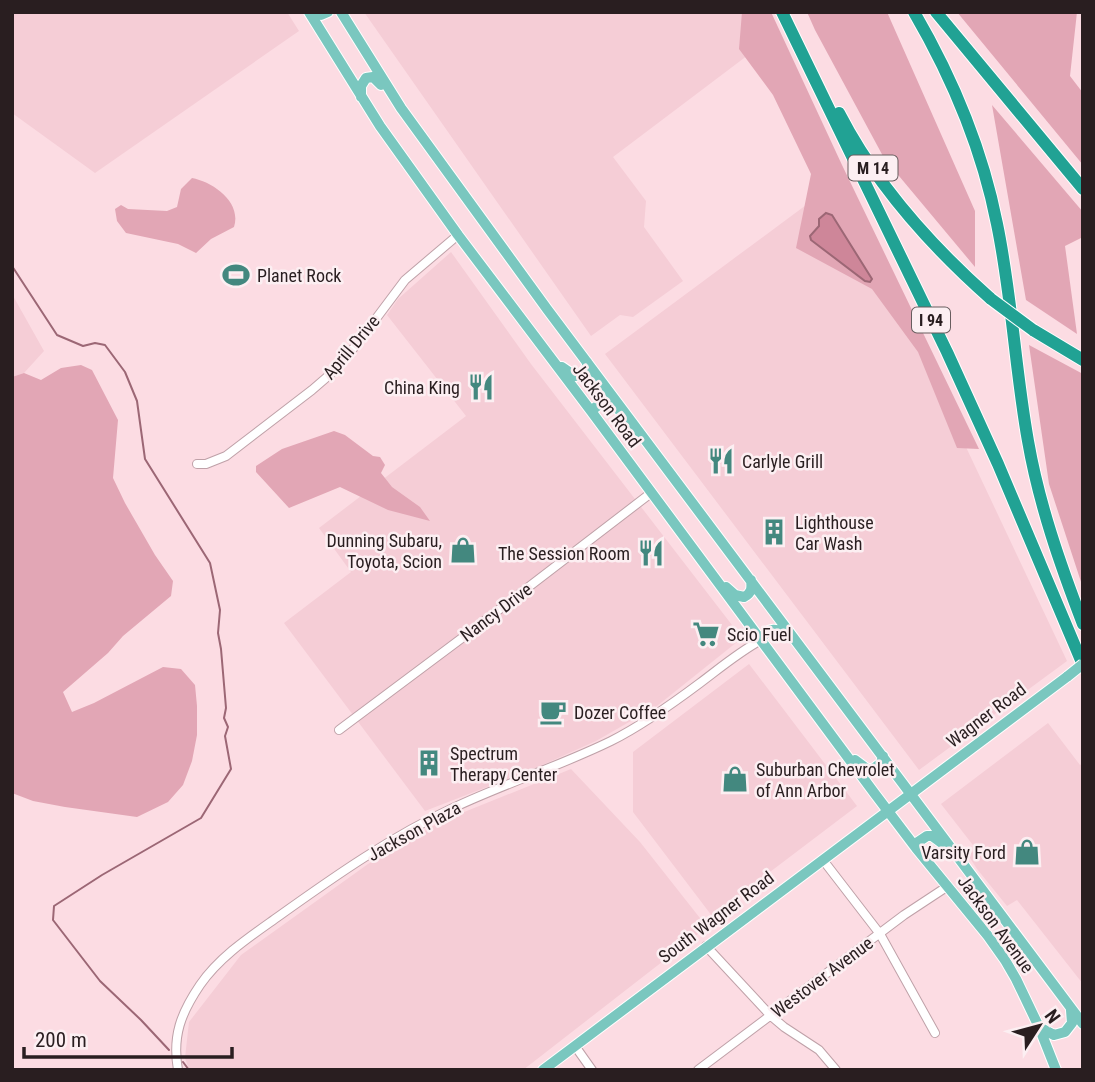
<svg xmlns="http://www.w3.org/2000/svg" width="1095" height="1082" font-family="'Roboto Condensed',sans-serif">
<rect width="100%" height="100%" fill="#fcdce3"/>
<path fill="#f5cdd6" d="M12 12H287L299 31 95 173 12 113Z
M364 12H742L764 43 613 157 646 201 644 227 683 281 633 317 620 315 591 336Z
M833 185 957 428 1067 661 919 770 605 354Z
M451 252 531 364 742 638 657 706 596 741 538 767 425 811 284 623 351 572 319 528 466 416 387 315 398 299Z
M12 294 44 351 24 373 12 377Z
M749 664 857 806 712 916 633 812V752Z
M1048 723 1080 765 1083 763V984L1017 900 1007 906 977 869 968 855 976 849 941 804Z
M571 769 640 842 707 927 523 1070H189L185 1058 189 1022 241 955 368 864 442 821Z"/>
<path fill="#e2a6b5" d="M742 12H771L842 165 979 449 957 448 918 352 872 289 796 248 811 174 773 95 739 49Z
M807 12H887L975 211V267L884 158 815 30Z
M957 12H1077L1070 76 1083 93V165Z
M992 105 1083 212V237L1065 246 1077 334 1026 300Z
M192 178C213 182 242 202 234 227L211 239 196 253 178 244 126 233 117 221 115 209 121 205 128 209 167 211 177 207 181 189Z
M1029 345 1083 374V588L1049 484Z
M81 365 92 370 118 420 113 478 125 503 155 555 173 581 171 596 123 636 108 653 63 692 72 712 94 703 163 667 181 669 195 685 197 706V735L192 761 183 785 168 802 137 817 65 807 33 801 12 793V377L24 373 41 380 61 368Z
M334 431 345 435 373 456 380 457 385 465 381 473 392 487 420 507 430 521 388 510 340 487 289 508 256 472V466L282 449Z"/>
<path fill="#ce8699" stroke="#9c6775" stroke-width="2" d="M826 213 832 215 872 279 870 282 865 281 811 240 810 236 819 226V219Z"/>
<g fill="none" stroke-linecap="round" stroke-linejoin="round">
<path stroke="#9c6775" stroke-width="2" d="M12 266 57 335 83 346 95 343 105 345 125 372 137 401 145 459 210 563 220 610 218 633 221 649 226 708 224 718 228 727 225 736 231 769 201 818 102 875 54 906 53 920 100 981 141 1020 169 1050
M183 1062 189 1070"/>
<g stroke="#bfa1a8" stroke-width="10">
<path id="minor" d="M197 464H206L226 456 312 390 334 371 357 344 405 280 458 235
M339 730 466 635 651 493
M823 860 880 934 935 1033
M706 946 771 1016 784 1027 819 1050 836 1070
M575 1046 592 1070
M178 1070C172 1036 181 1013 200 985 220 956 251 936 279 916 335 876 392 836 455 807 506 783 560 766 611 741 643 725 672 704 700 683 720 668 739 652 761 640
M698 1070 904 915 948 886"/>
</g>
<g stroke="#fff" stroke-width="12">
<path id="major" d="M309 12 380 126 458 235 591 411 875 794 916 848 988 936 1005 960 1016 979 1039 1027 1056 1070
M314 12 321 15 328 12
M341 12 401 108 547 309 1083 1024
M361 97V86L366 78 373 77 381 85
M562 367 575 376 581 375 587 367V362
M591 411C603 401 605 400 619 410
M726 587 735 595 744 597C752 593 752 588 751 580
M761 640C768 626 778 628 789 636
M855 760 867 769H873L881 763 883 756
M916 848 918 842 927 836H932L943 844
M1039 1027 1054 1035 1065 1032 1072 1023 1071 1010
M543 1070 1068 676"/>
</g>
<g stroke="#fff" stroke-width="14">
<path id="highway" d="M782 12 947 352 998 464 1083 665
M914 12C953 79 982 148 997 224 1012 296 1015 369 1028 441 1039 504 1060 564 1083 624
M936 12 1083 189
M839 113C876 185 931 246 991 299
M1033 330 1083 360"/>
</g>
<use href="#minor" stroke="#fff" stroke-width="8"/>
<use href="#major" stroke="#7ac7bf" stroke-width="10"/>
<use href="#highway" stroke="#21a294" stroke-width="12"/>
<g stroke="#fff" stroke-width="12" stroke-linecap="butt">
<path id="major-bridge" d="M1068 676 1083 664"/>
</g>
<g stroke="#fff" stroke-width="14" stroke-linecap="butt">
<path id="highway-bridge" d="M991 299 1033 330"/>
</g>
<use href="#major-bridge" stroke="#7ac7bf" stroke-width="10"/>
<use href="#highway-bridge" stroke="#21a294" stroke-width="12"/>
</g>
<defs>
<g id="stadium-bare" transform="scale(2.1)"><path d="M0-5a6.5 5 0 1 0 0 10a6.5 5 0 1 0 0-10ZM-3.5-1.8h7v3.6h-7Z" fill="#43887f" stroke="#fceff2" stroke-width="2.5" paint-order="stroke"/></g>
<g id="restaurant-bare" transform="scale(2.1)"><path d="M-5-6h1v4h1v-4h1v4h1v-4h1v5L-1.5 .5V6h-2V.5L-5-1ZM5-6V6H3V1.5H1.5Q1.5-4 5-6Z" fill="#43887f" stroke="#fceff2" stroke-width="2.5" paint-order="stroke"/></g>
<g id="building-bare" transform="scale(2.1)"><path d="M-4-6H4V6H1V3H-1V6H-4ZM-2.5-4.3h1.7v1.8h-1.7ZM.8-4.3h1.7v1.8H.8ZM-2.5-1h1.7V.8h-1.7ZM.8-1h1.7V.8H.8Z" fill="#43887f" stroke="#fceff2" stroke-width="2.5" paint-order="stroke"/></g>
<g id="shop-bare" transform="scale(2.1)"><path d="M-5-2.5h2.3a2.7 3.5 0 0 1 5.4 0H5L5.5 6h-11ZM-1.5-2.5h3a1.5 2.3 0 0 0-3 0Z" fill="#43887f" stroke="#fceff2" stroke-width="2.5" paint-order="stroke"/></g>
<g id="supermarket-bare" transform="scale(2.1)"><path d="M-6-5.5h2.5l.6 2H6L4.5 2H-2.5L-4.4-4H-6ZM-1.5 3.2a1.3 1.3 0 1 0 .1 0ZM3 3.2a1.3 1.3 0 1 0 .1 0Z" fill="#43887f" stroke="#fceff2" stroke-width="2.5" paint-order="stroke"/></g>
<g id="cafe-bare" transform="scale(2.1)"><path d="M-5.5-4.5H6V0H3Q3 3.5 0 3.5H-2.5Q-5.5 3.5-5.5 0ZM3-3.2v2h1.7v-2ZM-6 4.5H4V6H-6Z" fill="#43887f" stroke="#fceff2" stroke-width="2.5" paint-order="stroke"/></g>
</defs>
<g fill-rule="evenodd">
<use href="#stadium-bare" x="236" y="275"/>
<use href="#restaurant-bare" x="481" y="387"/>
<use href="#restaurant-bare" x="721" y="461"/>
<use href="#building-bare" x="774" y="532"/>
<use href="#shop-bare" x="463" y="550"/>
<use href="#restaurant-bare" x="651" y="553"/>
<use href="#supermarket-bare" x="706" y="634"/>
<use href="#cafe-bare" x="553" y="712"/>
<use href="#building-bare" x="429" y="763"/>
<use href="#shop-bare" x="735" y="779"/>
<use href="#shop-bare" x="1027" y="852"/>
</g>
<g text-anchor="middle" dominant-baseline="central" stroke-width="5" stroke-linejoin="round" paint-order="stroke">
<g fill="#fceff2" stroke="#685d5f" stroke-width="2">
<rect x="848.5" y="155.5" width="49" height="25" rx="5"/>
<rect x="912" y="307.5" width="38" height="25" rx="5"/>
</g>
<g font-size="16" font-weight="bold" fill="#291e20">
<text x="873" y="168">M 14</text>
<text x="931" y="320">I 94</text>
</g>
<g font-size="18" fill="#291e20" stroke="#fceff2" text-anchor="start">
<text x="257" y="275">Planet Rock</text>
<text x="460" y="387" text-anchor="end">China King</text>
<text x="742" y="461">Carlyle Grill</text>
<text x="795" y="522">Lighthouse<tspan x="795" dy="21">Car Wash</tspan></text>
<text x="442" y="540" text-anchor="end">Dunning Subaru,<tspan x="442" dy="21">Toyota, Scion</tspan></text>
<text x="630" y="553" text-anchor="end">The Session Room</text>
<text x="727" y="634">Scio Fuel</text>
<text x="574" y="712">Dozer Coffee</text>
<text x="450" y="753">Spectrum<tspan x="450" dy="21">Therapy Center</tspan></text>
<text x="756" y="769">Suburban Chevrolet<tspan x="756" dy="21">of Ann Arbor</tspan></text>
<text x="1006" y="852" text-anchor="end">Varsity Ford</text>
</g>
<g font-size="18" fill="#291e20" stroke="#fceff2">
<text transform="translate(351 347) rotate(-50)">Aprill Drive</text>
<text transform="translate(607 405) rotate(53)">Jackson Road</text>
<text transform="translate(496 612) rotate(-37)">Nancy Drive</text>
<text transform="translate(986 715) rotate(-37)">Wagner Road</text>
<text transform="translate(414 831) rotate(-29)">Jackson Plaza</text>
<text transform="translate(716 917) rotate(-37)">South Wagner Road</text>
<text transform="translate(996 924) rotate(54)">Jackson Avenue</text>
<text transform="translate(822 977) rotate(-37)">Westover Avenue</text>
</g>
</g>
<rect width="1095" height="1082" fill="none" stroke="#291e20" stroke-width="28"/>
<g transform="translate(1039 1026) rotate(54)" stroke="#fceff2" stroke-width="5" paint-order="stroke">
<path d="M0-5L12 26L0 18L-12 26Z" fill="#291e20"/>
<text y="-10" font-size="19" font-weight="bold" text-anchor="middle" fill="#291e20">N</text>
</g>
<path d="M24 1047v10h208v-10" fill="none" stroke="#291e20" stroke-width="3.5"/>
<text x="35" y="1047" font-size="21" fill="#291e20" stroke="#fceff2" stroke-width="5" paint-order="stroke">200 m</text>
</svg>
